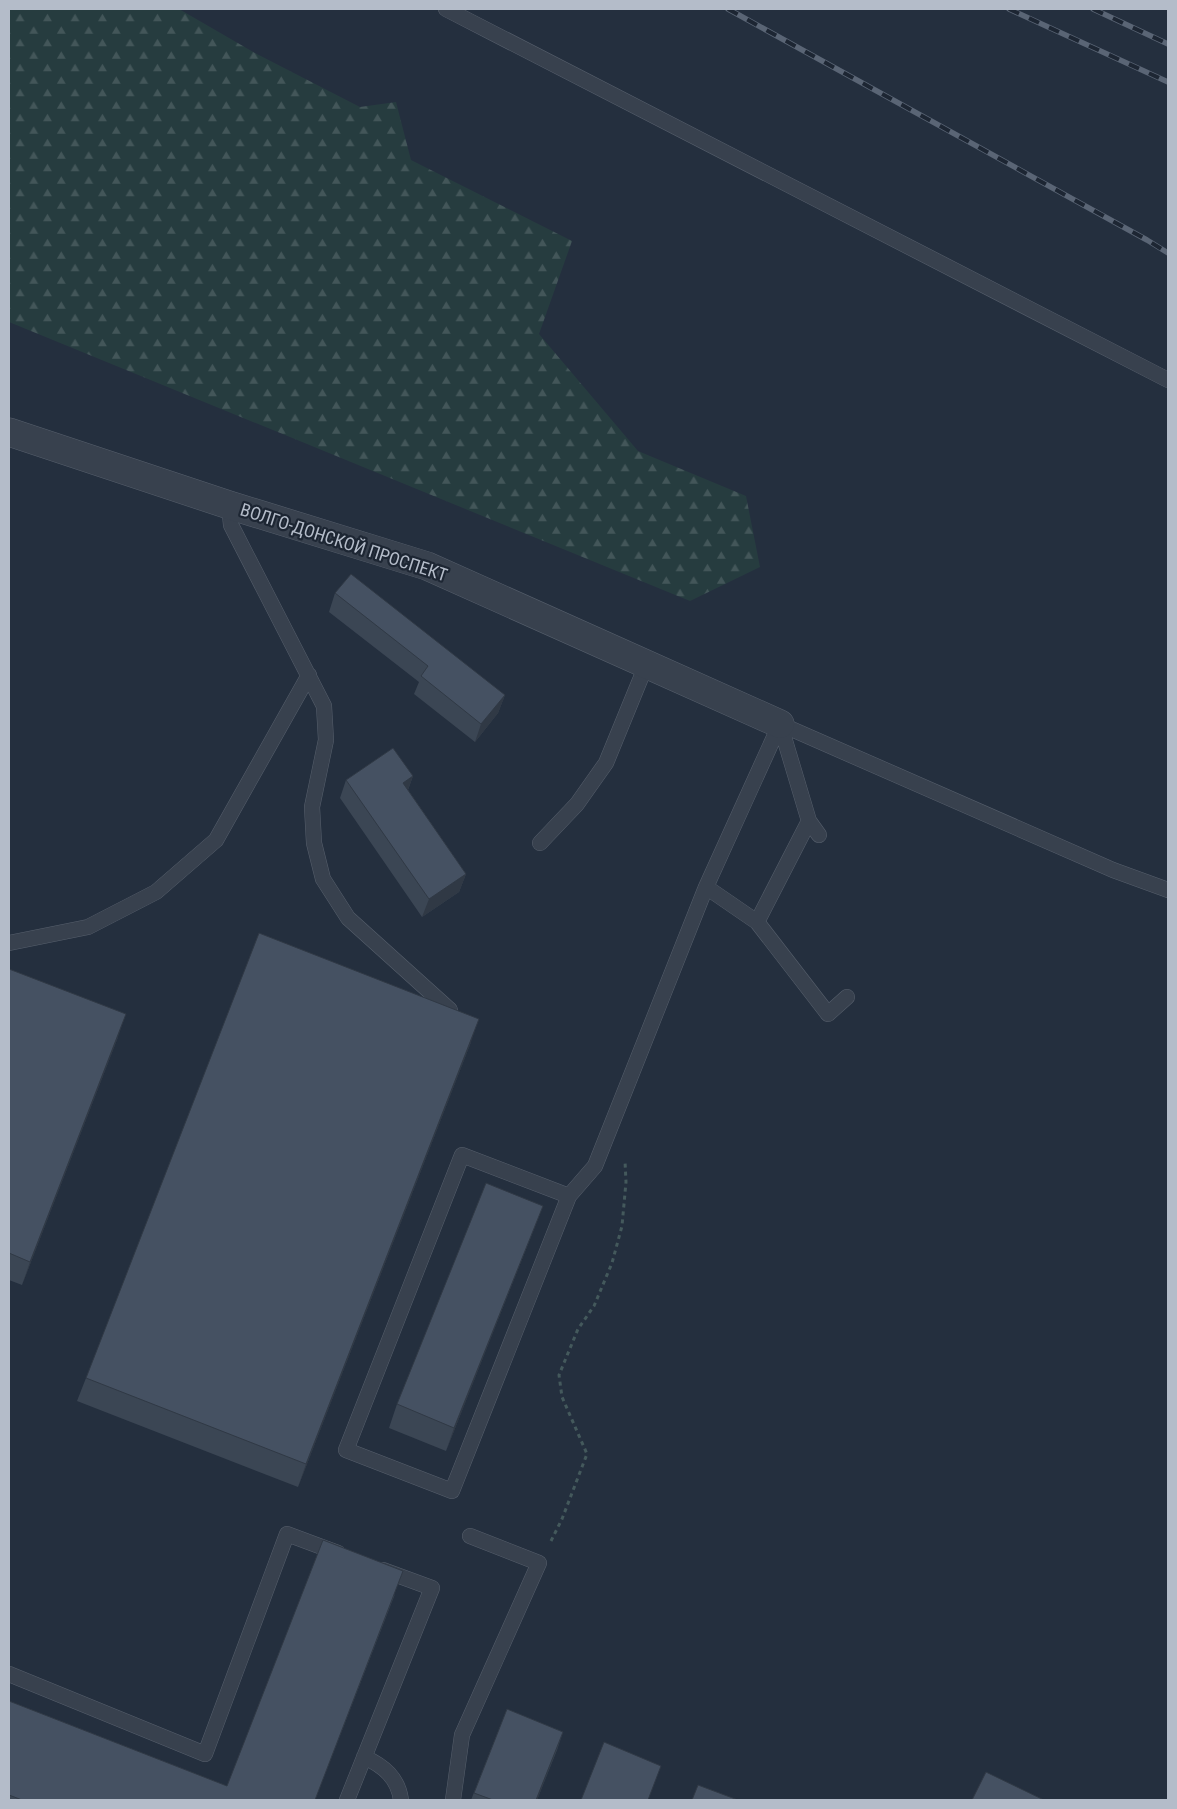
<svg xmlns="http://www.w3.org/2000/svg" width="1177" height="1809" font-family="'Roboto Condensed',sans-serif">
<defs>
<pattern id="forest-firs" width="22" height="20" patternUnits="userSpaceOnUse" patternTransform="scale(1.25)"><rect width="22" height="20" fill="#263c3f"/><path d="M5 1l3.5 6h-7zM16 11l3.5 6h-7z" fill="#435659"/></pattern>
</defs>
<rect width="100%" height="100%" fill="#242f3e"/>
<path fill="url(#forest-firs)" d="M9 9H179L255 53 360 107 396 102 411 160 572 241 539 334 638 451 746 496 760 567 690 601 9 322Z"/>
<g fill="none" stroke-linecap="round" stroke-linejoin="round">
<g stroke="#565f6c" stroke-width="16">
<path id="service" d="M446 9 1168 380
M229 505 231 525 324 706 326 740 312 807 314 843 323 879 348 918 450 1010
M780 724 1113 870 1168 890
M780 724 809 821 819 835
M540 843 577 804 606 763 647 663
M706 887 757 922 828 1014 847 997
M757 922 809 821
M9 943 88 927 156 892 216 840 309 675
M569 1196 462 1155 346 1450 452 1491 569 1196 595 1166 706 887 780 724
M9 1674 205 1754 287 1534 338 1553
M364 1757C384 1766 398 1778 401 1800
M347 1800 432 1588 383 1570
M453 1800 462 1735 539 1563 470 1536"/>
</g>
<g stroke="#565f6c" stroke-width="29">
<path id="minor" d="M9 432 229 505 427 566 780 724"/>
</g>
<path stroke="#44595c" stroke-width="3" stroke-dasharray="4 4" stroke-linecap="butt" d="M551 1541 562 1519 587 1454 562 1397 559 1375 578 1329 594 1306 612 1263 622 1226 626 1182 625 1161"/>
<use href="#service" stroke="#38414e" stroke-width="15"/>
<use href="#minor" stroke="#38414e" stroke-width="28"/>
<g stroke="#5a6575" stroke-width="5.5">
<path id="rail" d="M728 9 1147 240 1168 253
M1009 9 1168 82
M1093 9 1168 44"/>
</g>
<use href="#rail" stroke="#1d2633" stroke-width="4" stroke-dasharray="11" stroke-linecap="butt"/>
</g>
<path fill="#3b4654" d="M335 593 505 695 498 713 475 742 414 694 419 682 329 612Z
M413 776 408 790 466 874 459 892 422 917 340 798 346 780Z
M9 969 118 1037 22 1285 9 1280Z
M471 1042 298 1487 77 1401 86 1378Z
M543 1206 534 1229 446 1451 389 1428 397 1404Z
M395 1594 315 1800H9V1701L227 1786Z
M507 1709 563 1732 557 1750 537 1800H471Z"/>
<path fill="#303945" d="M505 695 498 713 475 742 481 724Z
M413 776 406 795 403 783Z
M466 874 459 892 422 917 429 899Z
M126 1014 118 1037 22 1285 30 1262Z
M479 1019 471 1042 298 1487 306 1464Z
M543 1206 534 1229 446 1451 454 1428Z
M563 1732 537 1800H536Z"/>
<path fill="#455162" stroke="#303945" d="M351 574 505 695 481 724 421 676 428 666 335 593Z
M393 748 413 776 403 783 466 874 429 899 346 780Z
M259 933 479 1019 306 1464 86 1378Z
M9 969 126 1014 30 1262 9 1253Z
M486 1183 543 1206 454 1428 397 1404Z
M323 1540 403 1571 315 1800H22L9 1795V1701L227 1786Z
M507 1709 563 1732 536 1800H493L474 1793Z
M604 1742 661 1766 648 1800H581Z
M986 1772 1044 1800H972Z
M698 1785 738 1800H692Z"/>
<g text-anchor="middle" dominant-baseline="central" stroke-width="4.5" stroke-linejoin="round" paint-order="stroke">
<g font-size="18" fill="#b4bcc9" stroke="#1d2633">
<text transform="translate(344 542) rotate(18)">ВОЛГО-ДОНСКОЙ ПРОСПЕКТ</text>
</g>
</g>
<rect width="1177" height="1809" fill="none" stroke="#b4bcc9" stroke-width="20"/>
</svg>
